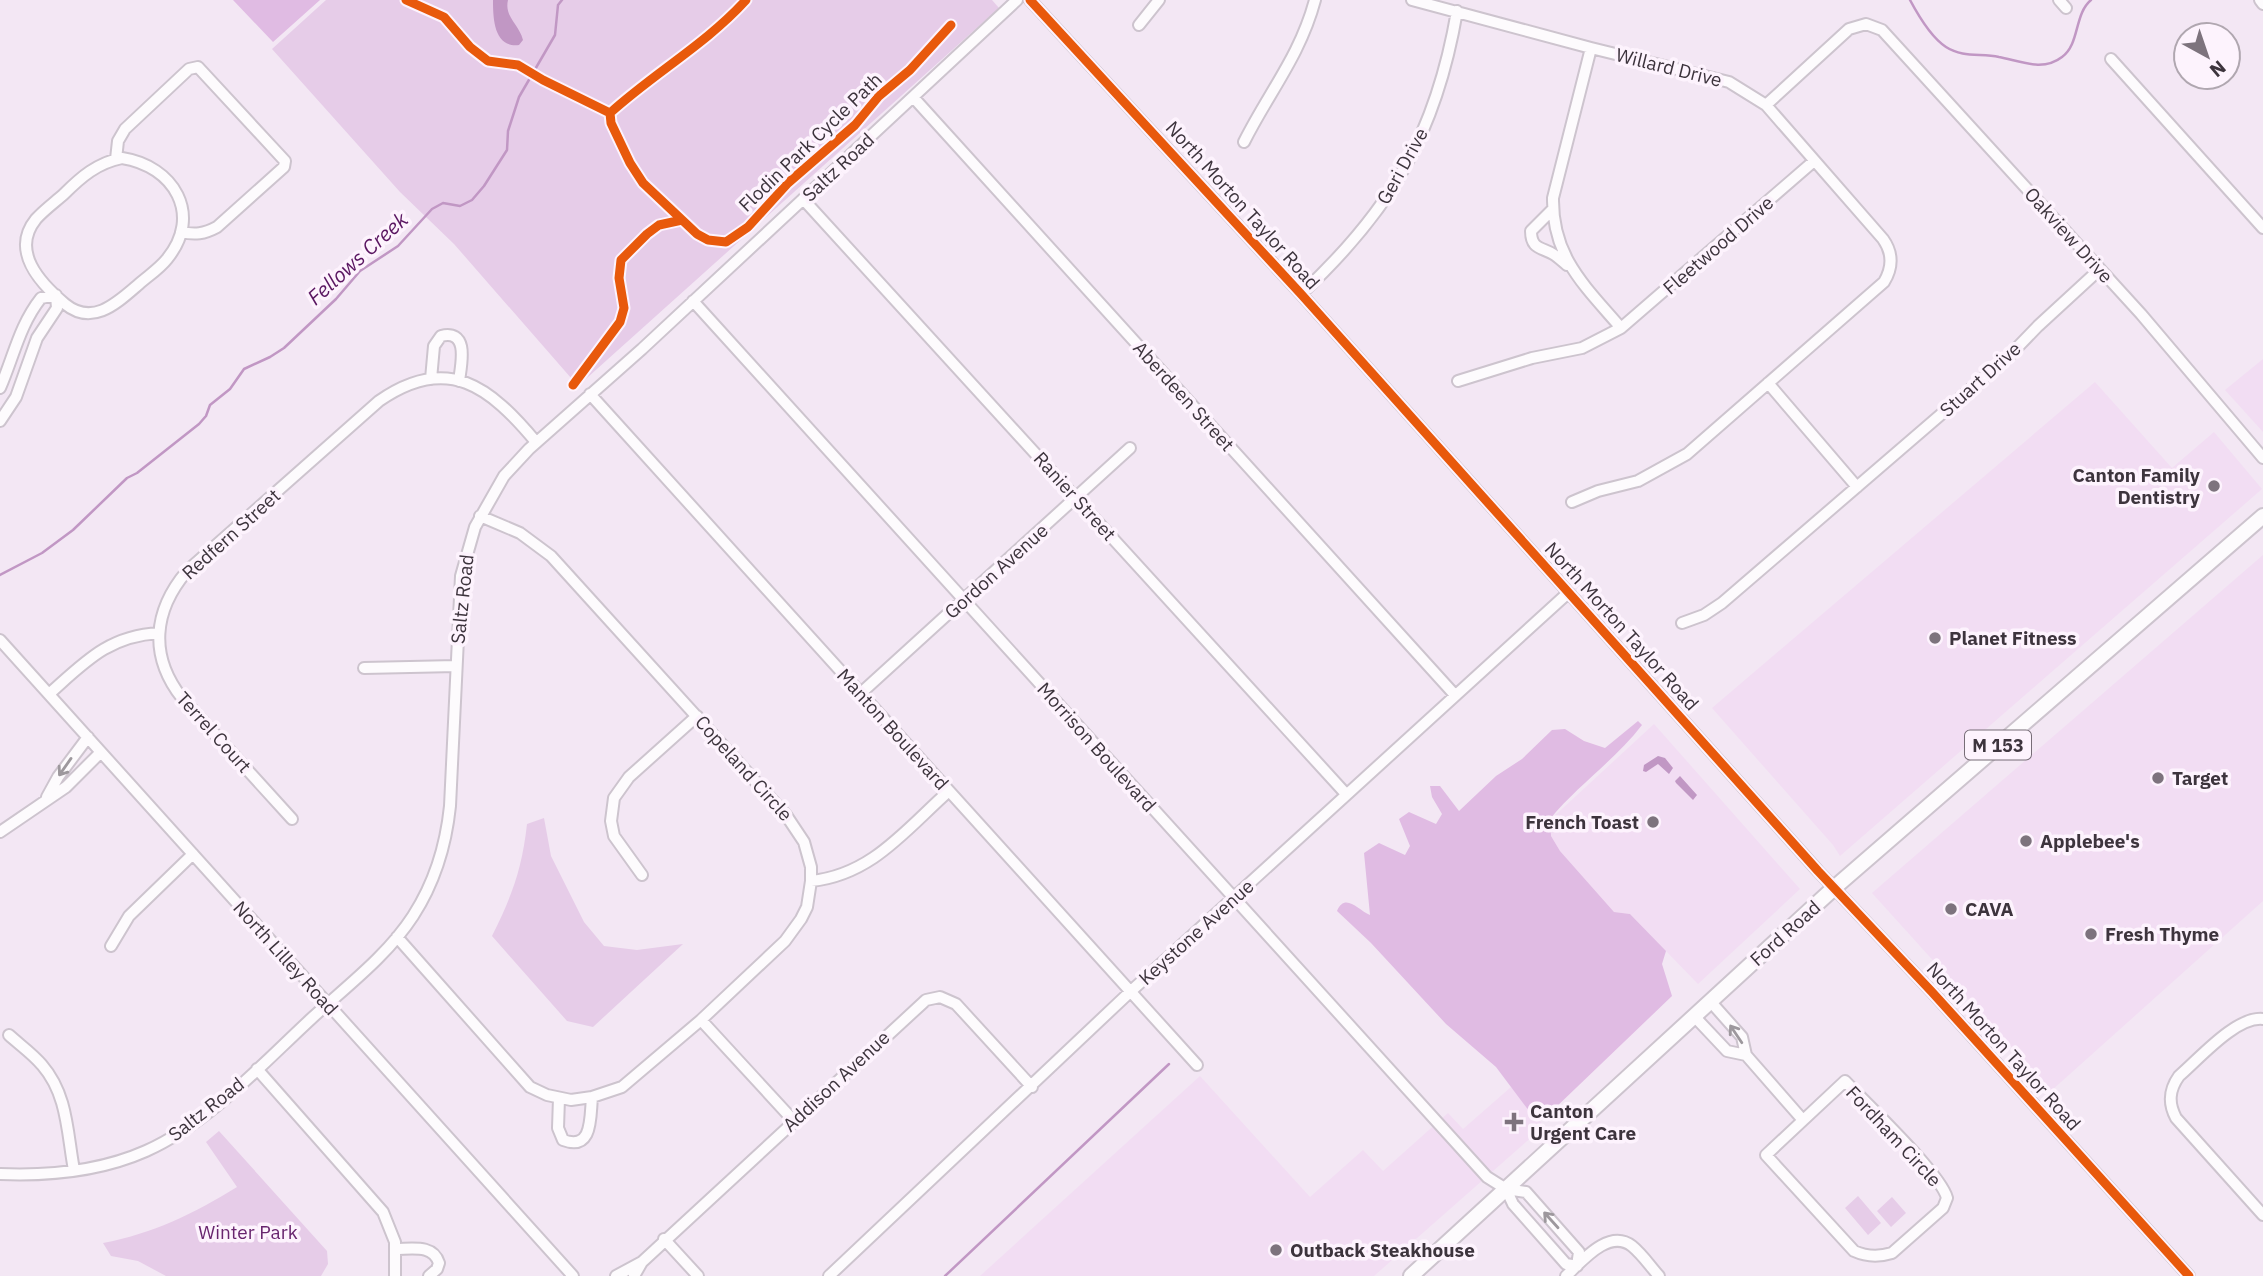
<svg xmlns="http://www.w3.org/2000/svg" width="2263" height="1276" font-family="'IBM Plex Sans',sans-serif">
<rect width="100%" height="100%" fill="#f3e7f4"/>
<path fill="#f2ddf3" d="M2263 359V432L2225 390Z
M2095 382 2172 468 2214 432 2262 489 1840 856 1833 845 1712 708Z
M2263 555V901L2051 1091 1872 893Z
M1654 724 1800 889 1698 984 1630 914 1614 912 1560 851 1551 836 1550 820Z
M1200 1076 1310 1197 1363 1150 1383 1171 1448 1113 1463 1129 1511 1087 1544 1126 1374 1276H980Z"/>
<path fill="#e6cce8" d="M326 0H992L999 8 578 386 454 244 400 192 272 49Z
M544 818 551 856 584 922 604 946 637 950 683 944 593 1027 567 1021 492 936C512 896 522 869 527 824Z
M219 1131 327 1251 328 1264 321 1276H166L138 1261 111 1256 103 1243C152 1234 195 1213 237 1187L206 1142Z
M1858 1196 1881 1223 1868 1235 1845 1208Z
M1892 1197 1906 1213 1891 1227 1877 1211Z"/>
<path fill="#e0bbe3" d="M233 0H320L273 42Z
M1638 721 1642 725C1615 760 1578 785 1550 819L1551 836 1560 851 1614 912 1630 914 1666 951 1662 964 1672 996 1552 1111 1532 1115 1496 1067 1446 1024 1371 943 1337 911C1345 892 1358 910 1370 915L1364 853 1379 843 1405 855 1410 846 1399 819 1409 812 1436 824 1442 814 1432 797 1430 786H1440L1459 811 1496 776 1522 759 1552 730 1565 729 1584 741 1605 748Z"/>
<path fill="#c197c4" d="M493 0H508C504 17 519 24 523 40L519 45C494 48 493 19 493 0Z
M1658 756 1665 758 1673 768 1669 774 1658 764 1646 772 1643 771 1644 765Z
M1680 776 1697 795 1693 800 1676 783 1675 781Z"/>
<g fill="none" stroke-linecap="round" stroke-linejoin="round">
<path stroke="#c197c4" stroke-width="2.5" d="M1910 0C1918 15 1932 38 1946 47 1963 58 1981 53 1999 57 2020 61 2043 72 2062 57 2080 44 2074 14 2091 0
M0 575 42 553 73 530 127 478 137 473 199 424 206 416 210 405 230 389 244 369 270 357 284 348 336 299 360 271 398 246 432 209 443 203 460 206 472 200 484 186 507 150 508 131 519 97 555 35 558 5 562 0
M945 1276 1169 1064"/>
<g stroke="#cdc4ce" stroke-width="14">
<path id="minor" d="M1030 0 1301 294 1818 871 1932 992 2189 1276
M1412 0 1591 48 1729 82 1766 105 1883 239C1893 253 1893 267 1884 282L1687 454 1638 481 1598 491 1572 502
M2059 0 2066 8
M2260 0 2263 4
M1139 25 1159 0
M1591 48 1553 198C1552 257 1585 286 1621 328
M2111 59 2263 228
M913 97 1454 694
M1766 105 1849 29 1866 24 1882 30 2141 314 2263 458
M1244 142C1269 92 1300 56 1315 0
M122 158C174 166 203 215 167 259 159 269 148 276 139 284 118 302 93 327 65 304 40 283 10 251 36 219 44 210 55 202 64 194 81 177 97 163 122 158Z
M116 159 118 141 125 129 189 69 198 67 285 161 284 167 217 227C204 234 195 235 181 232
M803 199 1346 794
M1553 209 1531 231C1531 249 1541 247 1553 254 1558 257 1562 261 1567 265
M1301 294C1391 210 1436 134 1457 11
M693 301 1487 1177 1506 1189 1526 1192 1579 1252 1577 1266
M431 379 434 346 441 336C470 329 461 365 459 381
M1458 381 1532 358 1582 348 1621 328 1814 161
M1768 383 1857 487
M0 388C14 356 19 326 41 298L56 295 57 308 37 338 16 397 0 421
M590 394 1197 1065
M1682 623 1704 615 1722 603 2010 355 2038 326 2100 269
M0 640 573 1276
M364 668 456 666
M861 693 1130 448
M49 694C85 662 108 636 159 633
M47 797 58 777 88 737
M292 819 182 698C149 656 153 611 187 571L379 401C448 353 490 387 536 442
M0 832 66 787 101 752
M642 875 614 836 611 821 614 798 629 777 697 716
M811 881C872 875 906 829 949 791
M397 937 530 1087 547 1095 571 1100 592 1097 622 1087 701 1020 785 941 801 919 807 907 811 881V867L804 842 786 815 551 556 520 533 480 516
M111 946 129 916 193 854
M1694 1016 1727 1051 1746 1055 1742 1037 1710 1001
M2263 1019C2236 1016 2199 1059 2179 1076 2169 1090 2168 1103 2176 1118L2263 1215
M701 1020 793 1120
M9 1035C20 1045 33 1054 42 1065 68 1095 67 1133 74 1170
M1746 1055 1802 1119
M257 1069 383 1212 395 1242V1276
M1845 1081C1866 1103 1941 1174 1947 1198L1943 1208 1892 1253C1879 1257 1865 1256 1854 1251L1766 1155Z
M559 1098 558 1128 563 1140C593 1151 590 1118 592 1097
M0 1174C49 1176 101 1171 146 1151 210 1122 261 1065 312 1018 347 986 387 956 413 916 435 882 446 845 450 806L461 576 475 527 504 476 529 449 642 349 1017 0
M1506 1189 1513 1204 1566 1264 1577 1266
M664 1239 698 1276
M395 1249C412 1249 433 1244 439 1263L437 1269 429 1276
M642 1262 926 1000 940 997 956 1004 1032 1087
M616 1276 642 1262 634 1276
M829 1276 1130 992 1568 593
M1566 1276C1582 1261 1609 1228 1632 1246 1642 1254 1650 1266 1659 1276"/>
</g>
<g stroke="#cdc4ce" stroke-width="18">
<path id="major" d="M1411 1276 1834 888 2263 516"/>
</g>
<use href="#minor" stroke="#fdfbfd" stroke-width="10"/>
<use href="#major" stroke="#fdfbfd" stroke-width="14"/>
<g stroke="#fdf3fd" stroke-width="13">
<path id="cycleway" d="M406 0 444 17 470 47 488 61 518 65 543 80 610 113
M746 0C706 44 654 73 610 113L611 123 630 163 643 183 697 234 708 240 726 242 748 227 788 183 855 125 879 96 910 70 951 25
M1030 0 1301 294 1818 871 1932 992 2189 1276
M573 385 620 322 624 308 619 278 621 260 647 234 659 225 682 220"/>
</g>
<use href="#cycleway" stroke="#e8590c" stroke-width="9"/>
</g>
<defs><path id="oneway-shaft" d="M-6 0H5M1.5-3L5.5 0L1.5 3" fill="none" stroke-width="1.6" stroke-linecap="round" stroke-linejoin="round" transform="scale(1.75)"/></defs>
<g stroke="#9d989d">
<use href="#oneway-shaft" transform="translate(65 767) rotate(125)"/>
<use href="#oneway-shaft" transform="translate(1736 1034) rotate(-124)"/>
<use href="#oneway-shaft" transform="translate(1551 1220) rotate(-132)"/>
</g>
<g fill="#7d737d" stroke="#fdf3fd" stroke-width="2.5">
<circle cx="2214" cy="486" r="7"/>
<circle cx="1935" cy="638" r="7"/>
<circle cx="2158" cy="778" r="7"/>
<circle cx="1653" cy="822" r="7"/>
<circle cx="2026" cy="841" r="7"/>
<circle cx="1951" cy="909" r="7"/>
<circle cx="2091" cy="934" r="7"/>
<path d="M1510.5 1111.5h7v7h7v7h-7v7h-7v-7h-7v-7h7z"/>
<circle cx="1276" cy="1250" r="7"/>
</g>
<g text-anchor="middle" dominant-baseline="central" stroke-width="7" stroke-linejoin="round" paint-order="stroke">
<rect fill="#fdf3fd" stroke="#776d77" stroke-width="2" x="1965" y="730.5" width="66" height="29" rx="5"/>
<g font-size="18" font-weight="bold" fill="#3d343d">
<text x="1998" y="745">M 153</text>
</g>
<g font-size="19" fill="#3d343d" stroke="#fdf3fd">
<text transform="translate(1669 67) rotate(14)">Willard Drive</text>
<text transform="translate(810 142) rotate(-44)">Flodin Park Cycle Path</text>
<text transform="translate(1402 166) rotate(-61)">Geri Drive</text>
<text transform="translate(838 167) rotate(-43)">Saltz Road</text>
<text transform="translate(1243 205) rotate(48)">North Morton Taylor Road</text>
<text transform="translate(2069 235) rotate(48)">Oakview Drive</text>
<text transform="translate(1718 245) rotate(-41)">Fleetwood Drive</text>
<text transform="translate(1980 379) rotate(-42)">Stuart Drive</text>
<text transform="translate(1184 396) rotate(48)">Aberdeen Street</text>
<text transform="translate(1075 496) rotate(48)">Ranier Street</text>
<text transform="translate(231 534) rotate(-42)">Redfern Street</text>
<text transform="translate(996 571) rotate(-42)">Gordon Avenue</text>
<text transform="translate(462 599) rotate(-84)">Saltz Road</text>
<text transform="translate(1622 626) rotate(48)">North Morton Taylor Road</text>
<text transform="translate(893 729) rotate(48)">Manton Boulevard</text>
<text transform="translate(214 732) rotate(48)">Terrel Court</text>
<text transform="translate(1097 747) rotate(48)">Morrison Boulevard</text>
<text transform="translate(744 768) rotate(48)">Copeland Circle</text>
<text transform="translate(1196 932) rotate(-42)">Keystone Avenue</text>
<text transform="translate(1785 933) rotate(-42)">Ford Road</text>
<text transform="translate(286 958) rotate(48)">North Lilley Road</text>
<text transform="translate(2004 1046) rotate(48)">North Morton Taylor Road</text>
<text transform="translate(836 1081) rotate(-43)">Addison Avenue</text>
<text transform="translate(206 1109) rotate(-38)">Saltz Road</text>
<text transform="translate(1894 1136) rotate(47)">Fordham Circle</text>
</g>
<g font-size="19" font-weight="bold" fill="#3d343d" stroke="#fdf3fd" text-anchor="start">
<text x="2200" y="475" text-anchor="end">Canton Family<tspan x="2200" dy="22">Dentistry</tspan></text>
<text x="1949" y="638">Planet Fitness</text>
<text x="2172" y="778">Target</text>
<text x="1639" y="822" text-anchor="end">French Toast</text>
<text x="2040" y="841">Applebee's</text>
<text x="1965" y="909">CAVA</text>
<text x="2105" y="934">Fresh Thyme</text>
<text x="1530" y="1111">Canton<tspan x="1530" dy="22">Urgent Care</tspan></text>
<text x="1290" y="1250">Outback Steakhouse</text>
</g>
<g font-size="19" fill="#68256e" stroke="#fdf3fd">
<text x="248" y="1232">Winter Park</text>
</g>
<g font-size="21" font-style="italic" fill="#5a1661" stroke="#fdf3fd">
<text transform="translate(357 258) rotate(-42)">Fellows Creek</text>
</g>
</g>
<g transform="translate(2207 56) rotate(140)"><circle r="33" fill="#fdf3fd" stroke="#b0a7b0" stroke-width="2"/>
<path d="M0-5L12 26L0 18L-12 26Z" fill="#7d737d"/>
<text y="-10" font-size="19" font-weight="bold" text-anchor="middle" fill="#3d343d">N</text>
</g>
</svg>
